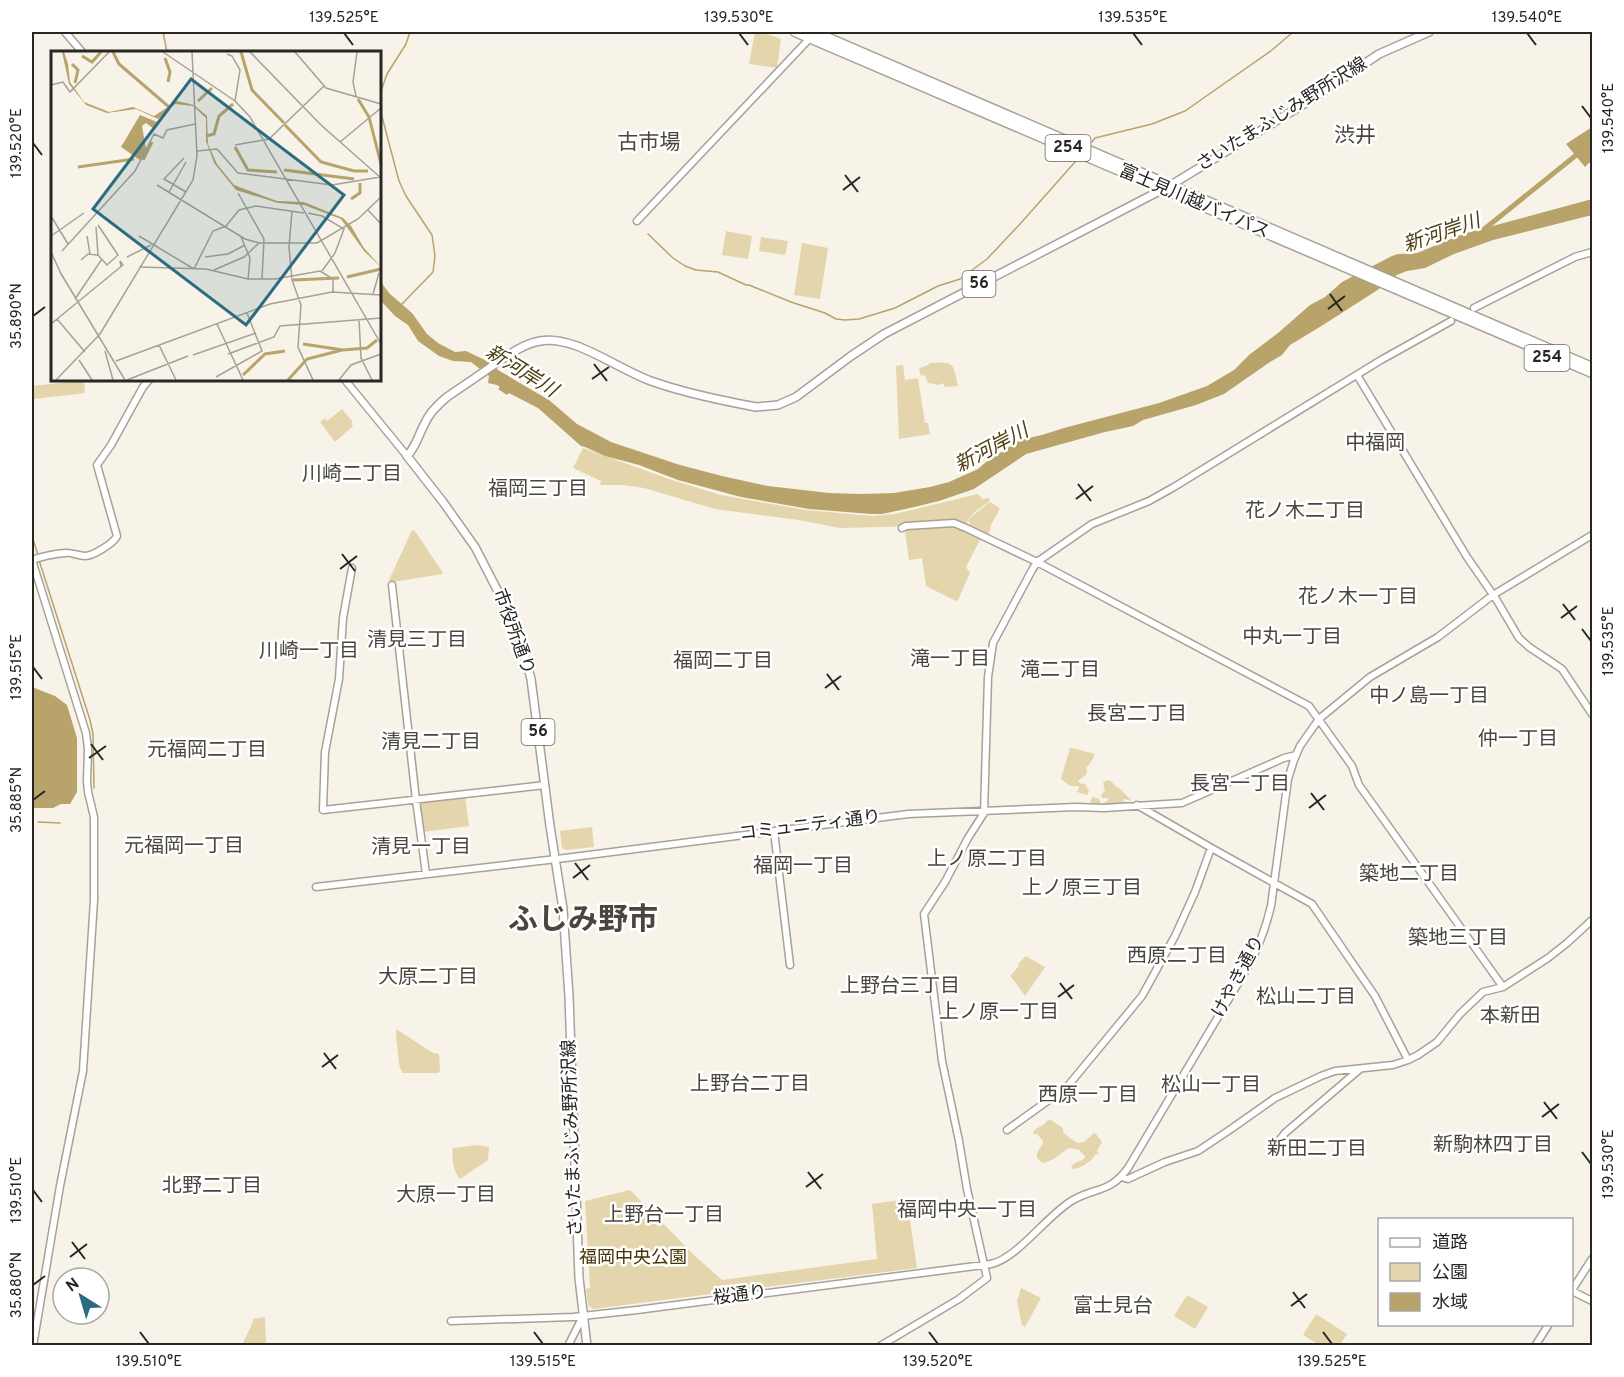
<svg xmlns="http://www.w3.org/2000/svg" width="1624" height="1377" font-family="Overpass,'Noto Sans JP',sans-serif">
<rect width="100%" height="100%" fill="#f7f3e9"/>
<path fill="#e4d5ad" d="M755 32H762L781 39 777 68 749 64Z
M726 231 752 236 748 259 722 255Z
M761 237 788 241 785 255 759 251Z
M802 243 828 248 820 299 794 295Z
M930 363C955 361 953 364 958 386L945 387 943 383 939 385 928 383 925 375 921 376 919 368 926 366Z
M903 365 905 380 918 378 925 423H928L930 434 899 439 896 366Z
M84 380 85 393 34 399 33 386Z
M342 409 353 422 351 423 353 426 335 442 320 422 325 418 327 421Z
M583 448 672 480 721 495 805 510 872 516 895 514 978 494 983 499 989 498 990 501C982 507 969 514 966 525L840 528 799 520 715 509 644 488 623 485H600L601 481 573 468Z
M990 502 1000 508 990 527 991 528 988 536 968 526 970 523 968 521 971 517Z
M954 525 978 537 980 540 966 567 970 573 958 600 956 601 926 586 922 558 909 560 905 532 906 529Z
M412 530 415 531 443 573 442 574 393 582 389 580Z
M1070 748 1076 749 1095 754 1091 762 1086 768 1087 770 1086 775 1078 781 1081 784 1084 783 1089 791 1087 795 1077 792 1079 787 1078 786H1070L1061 779Z
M1107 780 1111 781 1116 787H1118L1132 801 1123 799V800L1125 803 1123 804 1093 807 1090 801 1093 797 1099 799 1101 804 1104 803 1109 799 1108 798H1102L1101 796 1103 792 1105 791 1103 783Z
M465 796 469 826 423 832 419 802Z
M592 827 594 847 566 850 562 848 560 831Z
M1026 956 1045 967 1025 996 1016 983 1010 976 1019 966 1018 964Z
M396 1029 433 1053 439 1054 440 1071 438 1073H403C398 1066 399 1062 398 1054 397 1045 396 1038 396 1029Z
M1048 1120H1051L1063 1128V1132C1067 1137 1072 1139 1077 1143L1084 1142 1094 1133 1096 1134 1102 1142 1097 1151 1099 1154 1095 1155C1091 1162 1081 1168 1073 1169L1071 1166C1075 1162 1080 1162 1085 1158V1156L1079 1150 1069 1148C1060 1154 1054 1160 1044 1163 1032 1158 1037 1152 1043 1144V1141L1037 1134H1034L1033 1132C1037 1127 1044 1126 1048 1120Z
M477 1145 489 1147 488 1160 460 1179C454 1172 451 1158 453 1148Z
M630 1190 695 1256 722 1280 877 1259 872 1204 907 1199 917 1268 593 1309 588 1305 586 1289 590 1288 585 1201Z
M1021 1288 1041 1298 1025 1327 1022 1325 1017 1301Z
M1187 1295 1208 1307 1195 1329 1174 1316Z
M1316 1314 1347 1334 1340 1345H1319L1303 1335Z
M265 1317 266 1345H242L252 1324 253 1319Z"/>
<path fill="#b8a36a" d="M1592 127V160L1585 167 1566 144Z
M1592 199V215L1493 240 1454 254 1425 268 1407 271 1397 275 1376 291 1323 325 1290 345 1282 355 1270 362 1224 394 1196 405 1143 420 1133 426 1105 432 1026 454 974 489 939 501 910 508 882 514H871L809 509 741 497 678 480 639 465 605 456 585 447 581 446 538 408 509 393 507 395 498 389 500 387 497 385 488 383 489 376 471 362 453 361 439 356 418 341 408 325 395 316 380 300V281L390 294 412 313 427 334 438 343 455 352 466 351 485 360 498 370 549 400 577 424 611 442 680 465 722 476 768 486 829 493 862 494 894 493 930 487 949 482 978 469 986 462 1020 440 1042 435 1064 428 1159 403 1207 386 1234 370 1249 355 1278 333 1310 305 1325 297 1342 282 1392 256 1398 254 1417 253 1463 234Z
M32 687 55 696 67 705 77 738V792L70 804H61L53 808H32Z"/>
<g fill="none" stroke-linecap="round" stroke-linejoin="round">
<path stroke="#b8a36a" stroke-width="1.5" d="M163 32 167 52
M1092 142 1095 138 1152 124 1185 111 1272 50 1293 32
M648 234 673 258 685 266 696 270 718 272 746 285H749L791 302 825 313 836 319 845 320 859 319 895 308 938 286 960 279 987 259 1020 224 1075 162
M402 304 433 272 435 256 432 235 406 196 399 181 380 109V94L387 74 406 44 410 32
M32 536 38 555
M39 560 90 720 93 734 94 788
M38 822 60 823"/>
<path stroke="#b8a36a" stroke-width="5" d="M1482 231 1580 152"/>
<g stroke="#a6a299" stroke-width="9">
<path id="secondary" d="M65 32 82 52
M637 221 812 36
M1474 308 1575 257 1592 252
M1357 375 1467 557 1496 599 1519 638 1529 647 1562 669 1592 714
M345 380 407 456
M902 528 906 526 954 523 966 528 1037 562 1309 706 1352 766 1359 785 1503 987
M352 568 343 618 339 679 325 752 323 810 545 785
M392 585 416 800 426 874
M1137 805 1215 850 1312 904 1375 996 1408 1060
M774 831 790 965
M316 887 565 858 908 814 1076 807 1104 808 1182 803 1284 758 1296 755
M1007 1130 1067 1087 1142 996 1175 936 1195 892 1211 848
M1274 1147 1285 1133 1360 1069
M1122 1177 1128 1179 1165 1162 1198 1151 1231 1129 1275 1098 1321 1076 1335 1071 1393 1065 1408 1060 1418 1055 1437 1042 1460 1014 1483 992 1503 987 1548 958 1567 943 1592 920
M1572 1290 1592 1259
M1572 1291 1592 1301
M451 1321 573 1317 637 1310 991 1264C1018 1258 1047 1215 1073 1200 1096 1187 1110 1193 1128 1168L1249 965C1259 946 1266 927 1271 906L1288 779 1294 760 1300 746 1319 719 1370 677 1438 637 1493 595 1592 535
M33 1346 60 1186 83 1071 94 900V817L88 792 87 781 88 749 86 733 32 560C43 556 54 554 65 553 72 552 78 556 85 556 93 556 114 543 117 536L97 465 111 445 143 387 149 380
M568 1346 583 1316
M880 1346 959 1299 987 1278 967 1189 959 1141 942 1061 924 914 945 882 968 838 984 813 988 677 993 643 1032 570 1037 562 1092 524 1149 501 1174 487 1381 360 1451 321
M1535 1346 1549 1324"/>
</g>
<g stroke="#a6a299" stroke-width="10">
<path id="primary" d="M587 1346 579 1278 569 996 563 909 550 826 531 679 523 649 506 607 475 547 443 502 407 456C416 447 418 436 424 425 429 413 437 405 447 397 461 387 477 377 492 366 506 357 522 344 540 341 574 334 620 371 654 382 685 393 724 401 756 407L778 405 796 397 851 356 884 334 1171 185 1304 104 1379 54 1429 32"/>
</g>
<g stroke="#a6a299" stroke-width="11">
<path id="highway" d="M795 32 1592 373
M815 32 1592 367"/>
</g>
<use href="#secondary" stroke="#fff" stroke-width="6"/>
<use href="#primary" stroke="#fff" stroke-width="7"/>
<use href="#highway" stroke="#fff" stroke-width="8"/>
</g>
<path fill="none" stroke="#272622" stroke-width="2" d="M344 33 353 45M739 33 748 45M1133 33 1142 45M1527 33 1536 45M1582 106 1591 118M33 143 42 155M845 175 858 192M843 190 860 177M1330 294 1342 311M1328 309 1345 296M33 316 45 307M594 364 607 381M592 379 609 367M1078 484 1091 501M1076 499 1093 486M342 554 355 571M340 569 357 556M1563 604 1575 620M1561 618 1577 606M1582 629 1591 641M33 667 42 679M827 674 839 690M825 688 841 676M91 744 103 760M89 758 106 746M1311 793 1324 810M33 800 45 791M1309 808 1326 795M575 863 588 880M573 878 590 865M1060 983 1072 999M1058 997 1074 985M324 1053 336 1069M322 1067 338 1055M1544 1102 1557 1119M1542 1117 1559 1104M1582 1152 1591 1164M808 1172 821 1189M806 1187 823 1174M33 1190 42 1202M72 1242 85 1259M70 1257 87 1244M33 1285 45 1276M1293 1292 1305 1308M1291 1306 1307 1294M140 1332 149 1344M534 1332 543 1344M929 1332 938 1344M1323 1332 1332 1344"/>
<g text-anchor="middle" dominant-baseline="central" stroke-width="5" stroke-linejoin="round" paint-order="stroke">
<g fill="#fff" stroke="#686764" stroke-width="1.5">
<rect x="1045.5" y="135" width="45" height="26" rx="4.5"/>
<rect x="962.5" y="271" width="33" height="26" rx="4.5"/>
<rect x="1524.5" y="345" width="45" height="26" rx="4.5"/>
<rect x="521.5" y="719" width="33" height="26" rx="4.5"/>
</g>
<g font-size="16" font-weight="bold" fill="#272622">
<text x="1068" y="148">254</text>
<text x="979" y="284">56</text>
<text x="1547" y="358">254</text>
<text x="538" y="732">56</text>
</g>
<g font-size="18" fill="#272622" stroke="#fff">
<text transform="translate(1282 115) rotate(-32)">さいたまふじみ野所沢線</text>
<text transform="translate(1194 202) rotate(23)">富士見川越バイパス</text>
<text transform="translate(513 632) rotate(70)">市役所通り</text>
<text transform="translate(810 826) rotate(-7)">コミュニティ通り</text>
<text transform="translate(1239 977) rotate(-62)">けやき通り</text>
<text transform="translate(573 1138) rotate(-92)">さいたまふじみ野所沢線</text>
<text transform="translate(740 1296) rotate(-7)">桜通り</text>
</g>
<g font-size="18" fill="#453506" stroke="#fff">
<text x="633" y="1258">福岡中央公園</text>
</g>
<g font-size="20" font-style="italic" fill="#4f4012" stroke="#fff">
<text transform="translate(1442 234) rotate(-19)">新河岸川</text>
<text transform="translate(521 372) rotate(32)">新河岸川</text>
<text transform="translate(992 449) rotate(-28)">新河岸川</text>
</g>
<g font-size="20" fill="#4a463e" stroke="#fff">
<text x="1375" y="444">中福岡</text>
<text x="352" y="475">川崎二丁目</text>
<text x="538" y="490">福岡三丁目</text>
<text x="1305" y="512">花ノ木二丁目</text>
<text x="1358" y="598">花ノ木一丁目</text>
<text x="1292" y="638">中丸一丁目</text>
<text x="417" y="641">清見三丁目</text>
<text x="309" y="652">川崎一丁目</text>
<text x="950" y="660">滝一丁目</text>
<text x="723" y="662">福岡二丁目</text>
<text x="1060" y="671">滝二丁目</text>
<text x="1429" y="697">中ノ島一丁目</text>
<text x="1137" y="715">長宮二丁目</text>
<text x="1518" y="740">仲一丁目</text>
<text x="431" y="743">清見二丁目</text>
<text x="207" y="751">元福岡二丁目</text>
<text x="1240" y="785">長宮一丁目</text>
<text x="184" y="847">元福岡一丁目</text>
<text x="421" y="848">清見一丁目</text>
<text x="987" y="860">上ノ原二丁目</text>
<text x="803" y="867">福岡一丁目</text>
<text x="1409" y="875">築地二丁目</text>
<text x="1082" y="889">上ノ原三丁目</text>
<text x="1458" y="939">築地三丁目</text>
<text x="1177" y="957">西原二丁目</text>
<text x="428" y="978">大原二丁目</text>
<text x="900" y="987">上野台三丁目</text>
<text x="1306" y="998">松山二丁目</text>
<text x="999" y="1013">上ノ原一丁目</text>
<text x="1510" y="1017">本新田</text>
<text x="750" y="1085">上野台二丁目</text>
<text x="1211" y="1086">松山一丁目</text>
<text x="1088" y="1096">西原一丁目</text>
<text x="1493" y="1146">新駒林四丁目</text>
<text x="1317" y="1150">新田二丁目</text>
<text x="212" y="1187">北野二丁目</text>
<text x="446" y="1196">大原一丁目</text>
<text x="967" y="1211">福岡中央一丁目</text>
<text x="664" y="1216">上野台一丁目</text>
<text x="1113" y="1307">富士見台</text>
</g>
<g font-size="21" fill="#4a463e" stroke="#fff">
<text x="1355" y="136">渋井</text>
<text x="649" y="143">古市場</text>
</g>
<g font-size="30" font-weight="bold" fill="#4a463e" stroke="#fff">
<text x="583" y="921">ふじみ野市</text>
</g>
</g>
<g transform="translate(51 51)">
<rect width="330" height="330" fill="#f7f3e9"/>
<path d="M11 1H13L17 13 19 31 33 51 58 61 82 56 103 65 126 50 143 54 156 65 157 93 166 113 183 134 226 150 253 151 292 167 300 175 313 197 330 216 313 200 290 168 253 154 227 152 185 139 163 112 155 90V67L142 55 124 53 107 68 85 58 56 62 35 54 18 33ZM89 64 106 71 103 78 95 72 91 75 95 98 89 109 70 96Z" fill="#b8a36a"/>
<path fill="none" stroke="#b8a36a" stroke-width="3" d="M62 1 68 13 118 56M190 1 201 39 233 72M31 5 41 11 50 1M114 7 119 21 117 31M21 13 27 19 24 32M307 48 318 66 330 113M147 50 161 37M234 74 270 111 303 120H317M155 85 163 83 168 65 182 53M184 96 197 119 226 121M92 109 101 91M27 116 83 108M233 119 303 128M300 148 309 142V132M296 226 330 218M242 229 288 227M252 293 292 299 316 297 326 289M192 324 214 303 234 300M237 329 256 308 291 299"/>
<path fill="none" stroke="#a4a199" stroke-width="1.5" d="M112 1 184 50 199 66 330 293M199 1 270 74 330 127M244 1 275 37 330 53M176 3 181 5 189 19 184 50M0 34 12 31 19 41 58 1M305 45 302 31 306 1M289 91 330 57M184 94 218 88 273 35M146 100 166 98 187 122 281 134 329 126M133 107 113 128 135 141M106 134 194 188 208 192H266L307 168 330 146M118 141 135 111M187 142 213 188 211 228M317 159 330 173M241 160 238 196 241 229 250 254 247 296 262 329M257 162 271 165 293 178 284 202 271 220M0 165 17 193M45 176 47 204 56 214 67 204 47 174M0 185 33 162M36 185 39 203M88 185 143 218M190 186 199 207 197 228M11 200 84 120 103 83 112 87 116 79 144 73M0 201 11 225M76 206 100 194M154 206 177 203 194 194M30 209 37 203 47 204M88 216 155 218 197 228M143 218 162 180 175 175 188 159 205 155 253 162M163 219 193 206 208 192M9 221 74 329M197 228H224L269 220 282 228V241M322 243 328 222M24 248 51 208M6 268 34 301M308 268 310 307 321 329M0 273 72 214 69 210 70 216M166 273 192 329M108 294 125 329M54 300 62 329M177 303 223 286 229 275 330 267M142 304 205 282M28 309 41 329M65 310 219 253 281 241 330 244M165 326 211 300 196 262M5 329 49 283 142 129 146 105 141 1M76 329 137 305M288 329 300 314 330 303"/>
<path fill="#2c6c81" fill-opacity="0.15" stroke="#2c6c81" stroke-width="3" d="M140 28 293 144 195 274 42 158Z"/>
<rect width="330" height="330" fill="none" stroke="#272622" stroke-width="3"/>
</g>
<rect width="1624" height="1377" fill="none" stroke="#ffffff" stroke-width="66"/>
<rect x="1378" y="1218" width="195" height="108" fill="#ffffff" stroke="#a9a8a7" stroke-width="1.5"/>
<rect x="1390" y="1238" width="30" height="9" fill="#ffffff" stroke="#a9a8a7" stroke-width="1.5"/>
<text x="1432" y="1248" font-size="18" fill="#272622">道路</text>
<rect x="1390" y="1263" width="30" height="18" fill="#e4d5ad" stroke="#a9a8a7" stroke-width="1.5"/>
<text x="1432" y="1278" font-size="18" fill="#272622">公園</text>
<rect x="1390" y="1293" width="30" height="18" fill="#b8a36a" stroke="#a9a8a7" stroke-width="1.5"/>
<text x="1432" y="1308" font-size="18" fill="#272622">水域</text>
<g transform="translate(81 1296) rotate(323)"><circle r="28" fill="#ffffff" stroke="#a9a8a7" stroke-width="1.5"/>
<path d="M0-4.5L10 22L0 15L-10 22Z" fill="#2c6c81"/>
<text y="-9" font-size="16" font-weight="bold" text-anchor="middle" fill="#272622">N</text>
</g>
<rect x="33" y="33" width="1558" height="1311" fill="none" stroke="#272622" stroke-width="2"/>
<g font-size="15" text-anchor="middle" fill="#272622">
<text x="344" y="22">139.525°E</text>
<text x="739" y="22">139.530°E</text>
<text x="1133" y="22">139.535°E</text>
<text x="1527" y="22">139.540°E</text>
<text transform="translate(1608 118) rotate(-90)" y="5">139.540°E</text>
<text transform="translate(16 143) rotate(-90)" y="5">139.520°E</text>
<text transform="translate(16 316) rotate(-90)" y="5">35.890°N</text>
<text transform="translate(1608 641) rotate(-90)" y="5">139.535°E</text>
<text transform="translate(16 667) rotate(-90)" y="5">139.515°E</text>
<text transform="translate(16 800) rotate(-90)" y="5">35.885°N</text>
<text transform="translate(1608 1164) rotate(-90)" y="5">139.530°E</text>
<text transform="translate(16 1190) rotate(-90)" y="5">139.510°E</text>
<text transform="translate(16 1285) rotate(-90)" y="5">35.880°N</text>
<text x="149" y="1366">139.510°E</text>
<text x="543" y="1366">139.515°E</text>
<text x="938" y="1366">139.520°E</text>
<text x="1332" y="1366">139.525°E</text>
</g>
</svg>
